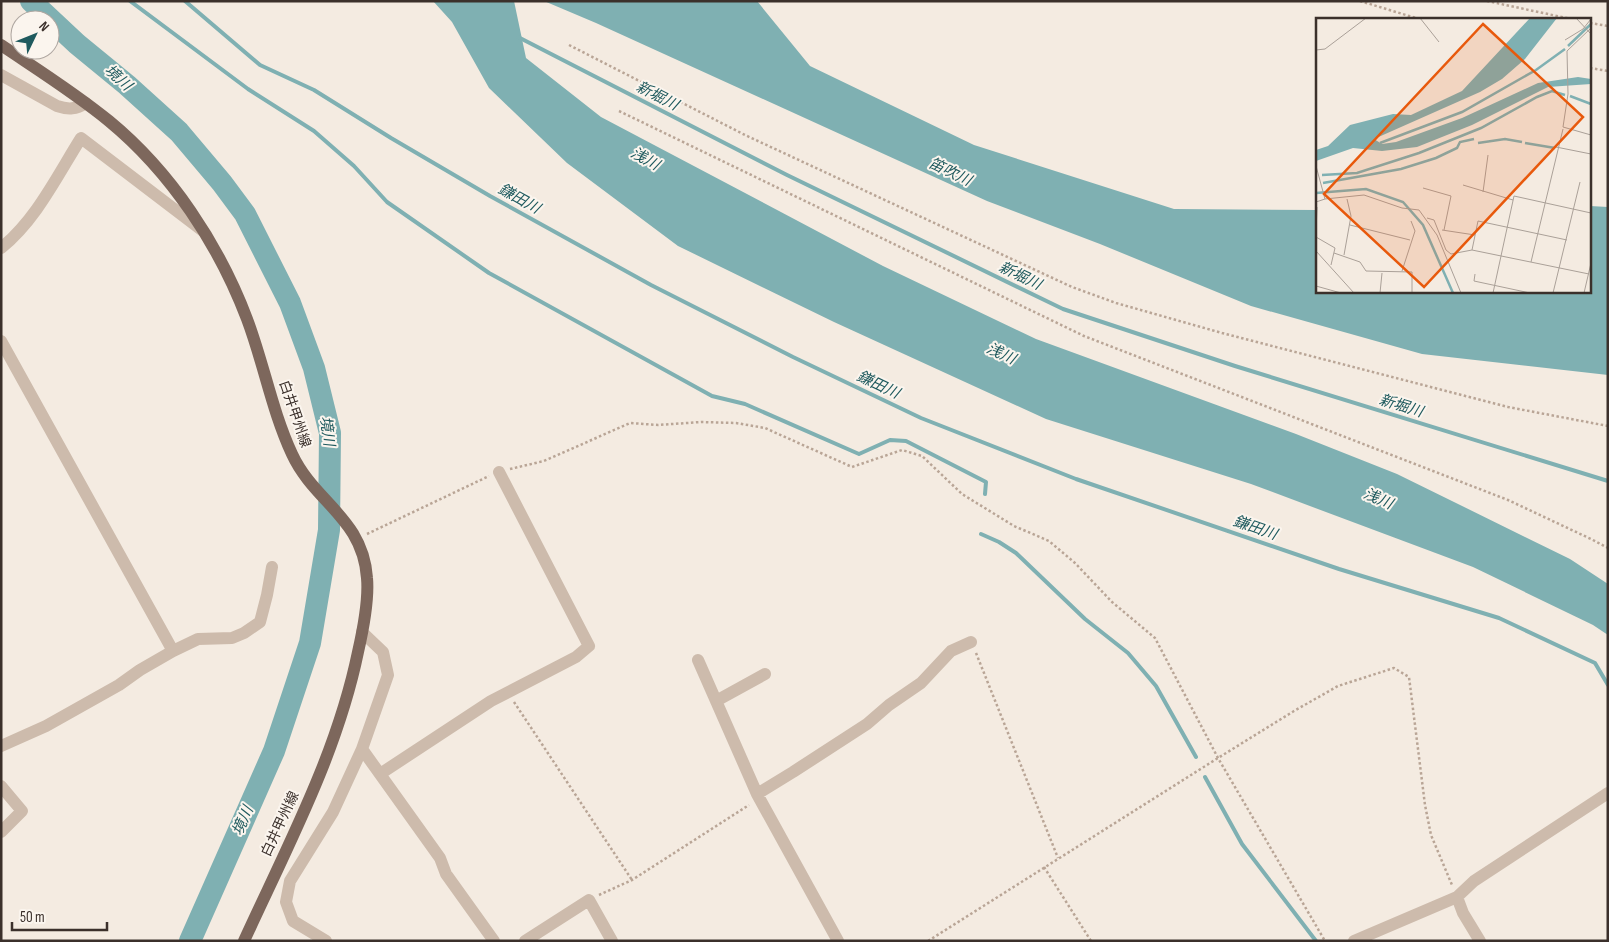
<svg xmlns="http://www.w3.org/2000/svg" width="1609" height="942" font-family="'Sofia Sans Condensed','Noto Sans JP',sans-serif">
<rect width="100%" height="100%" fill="#f4ebe1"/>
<path fill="#7fb0b2" d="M433 1H514L526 58 601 117 883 266 1036 339 1296 434 1397 474 1570 559 1608 584V635L1593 625 1473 567 1251 484 1046 419 834 322 678 246 567 163 489 88 452 22Z
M544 1H757L810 66 974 145 1174 209 1318 210V291H1590V206L1608 207V375L1422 354 1251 306 1100 244 987 201 596 23Z"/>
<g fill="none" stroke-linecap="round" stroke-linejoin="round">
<path stroke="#7fb0b2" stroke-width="4" d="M130 1 248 89 314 131 354 166 387 202 489 273 712 396 745 404 859 454 890 440 906 441 986 482 985 494
M185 1 260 65 314 90 391 138 490 196 651 285 793 357 921 418 1076 479 1339 569 1499 618 1595 663 1608 685
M518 37 787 175 1063 309 1235 366 1608 481
M981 534 999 542 1016 553 1085 619 1128 653 1156 686 1196 757
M1205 777 1242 844 1316 941"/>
<path stroke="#7fb0b2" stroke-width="22" d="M31 1 77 44 127 85 179 132 222 183 245 214 290 303 314 368 330 433 329 530 310 643 274 751 190 941"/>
<path stroke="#b9a596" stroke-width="2.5" stroke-dasharray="2.5 2.5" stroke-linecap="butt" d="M1360 1 1419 19
M1487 1 1571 19
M1590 23 1608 26
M569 45 745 135 1072 287 1116 303 1222 333 1508 407 1608 426
M1590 68 1608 71
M619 111 1084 336 1508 500 1591 539 1608 548
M510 469 544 461 630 423 658 425 701 422 736 423 765 428 852 467 902 450 922 456 962 494 1014 526 1049 541 1075 563 1112 602 1155 638 1218 758 1325 941
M367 534 489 476
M976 653 1058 858
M514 702 632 880
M1044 867 1091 941
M599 895 632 880 749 805
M928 941 1218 758 1294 711 1338 686 1394 668 1409 677 1425 805 1431 835 1452 885"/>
<path stroke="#cdbbac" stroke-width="12" d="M1 75 57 106C69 110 76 109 86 103
M1 248C36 220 57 176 81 138L203 231
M1 341 173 651
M698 660 757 794 838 941
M716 701 765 674
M1 746 46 726 119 685 140 670 173 651 198 639 232 638 244 633 260 622 267 595 272 567
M362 749 440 858 446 874 494 941
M380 774 491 701 576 657 589 646 499 472
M1 786 22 811 1 832
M757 794 793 772 867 724 889 705 921 683 951 651 971 642
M326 941 293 921 286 902 290 881 333 812 362 749 388 675 383 652 362 632
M525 941 589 900 612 941
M1354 941 1457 897
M1480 941 1463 913 1457 897 1474 881 1608 793"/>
<path stroke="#7d675c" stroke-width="12" d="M1 45C38 70 75 93 109 121 171 172 219 245 247 319 264 364 272 411 292 454 314 502 363 518 367 578 369 600 363 630 358 652 337 754 287 847 244 941"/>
</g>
<g text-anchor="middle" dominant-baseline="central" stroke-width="4" stroke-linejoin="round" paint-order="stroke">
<g font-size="14" fill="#3b302b" stroke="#fbf5ee">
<text transform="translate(295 414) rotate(71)">白井甲州線</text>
<text transform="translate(280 824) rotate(-65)">白井甲州線</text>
</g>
<g font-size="15" font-style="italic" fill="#1f5a5e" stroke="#fbf5ee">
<text transform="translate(118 78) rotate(42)">境川</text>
<text transform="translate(657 96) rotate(27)">新堀川</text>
<text transform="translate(645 159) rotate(29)">浅川</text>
<text transform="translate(950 172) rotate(26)">笛吹川</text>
<text transform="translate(519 199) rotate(29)">鎌田川</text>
<text transform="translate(1020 276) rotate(26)">新堀川</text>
<text transform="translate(1001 354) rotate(25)">浅川</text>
<text transform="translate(878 385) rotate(25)">鎌田川</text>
<text transform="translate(1401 406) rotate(17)">新堀川</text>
<text transform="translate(327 431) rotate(82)">境川</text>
<text transform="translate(1378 499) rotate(23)">浅川</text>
<text transform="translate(1255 528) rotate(19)">鎌田川</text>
<text transform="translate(243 821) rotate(-66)">境川</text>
</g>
</g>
<g transform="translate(1316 18)">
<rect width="275" height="275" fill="#f4ebe1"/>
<path d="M214 0H241L209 41 186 61 164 74 58 121 66 126 80 124 146 100 222 65 262 59 275 61V66L232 69 156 107 101 129 66 133 37 130 0 143V132L12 128 34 107 77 96 95 97 146 73Z" fill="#7fb0b2"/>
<path fill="none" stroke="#7fb0b2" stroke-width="2.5" d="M252 28 275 6M254 78 275 86M64 125 146 94 220 52 249 31M162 125 189 121 206 124M209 125 239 130M6 157 41 155 103 135 165 110 221 79 236 73 249 77M7 165 85 151 120 140 141 130 144 124 158 121M0 175 50 171 87 184 107 207 137 275"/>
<path fill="none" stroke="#aaa098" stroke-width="1" d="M104 0 123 24M260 0 275 16M275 10 251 33 252 76 247 109 275 117M249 22 267 11 275 1M0 32 9 31 50 0M240 129 275 136M0 148 9 181 0 184M147 167 197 182M107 170 135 178 128 212M167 174 172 137M9 181 48 177 86 190 103 192 121 217 145 275M111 200 118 202 130 232 135 236 156 232 273 256M34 207 94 222M126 212 159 217M0 213 1 189M0 219 19 230 15 247M156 232 162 203 251 222M0 233 38 275M18 235 44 244 50 253 96 254V275M28 237 35 198 31 181M215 244 247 111M86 253 99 213 95 203M159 256 158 263 214 275M0 268 25 275M64 275 66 255M177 275 198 178 275 195M237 275 264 164M268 275 275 245"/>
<path fill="#e8590c" fill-opacity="0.15" stroke="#e8590c" stroke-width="2.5" d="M167 6 267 99 108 269 8 176Z"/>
<rect width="275" height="275" fill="none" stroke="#3b302b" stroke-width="2.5"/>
</g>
<rect width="1609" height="942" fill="none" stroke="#3b302b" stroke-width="5"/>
<g transform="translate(35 35) rotate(47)"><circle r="24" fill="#fbf5ee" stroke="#aea6a0"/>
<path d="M0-4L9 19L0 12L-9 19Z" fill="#1f5a5e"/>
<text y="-8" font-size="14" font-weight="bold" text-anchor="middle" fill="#3b302b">N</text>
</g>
<path d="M12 922v8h95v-8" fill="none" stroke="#3b302b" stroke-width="2.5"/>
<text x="20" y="922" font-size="15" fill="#3b302b" stroke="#fbf5ee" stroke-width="4" paint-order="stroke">50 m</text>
</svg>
